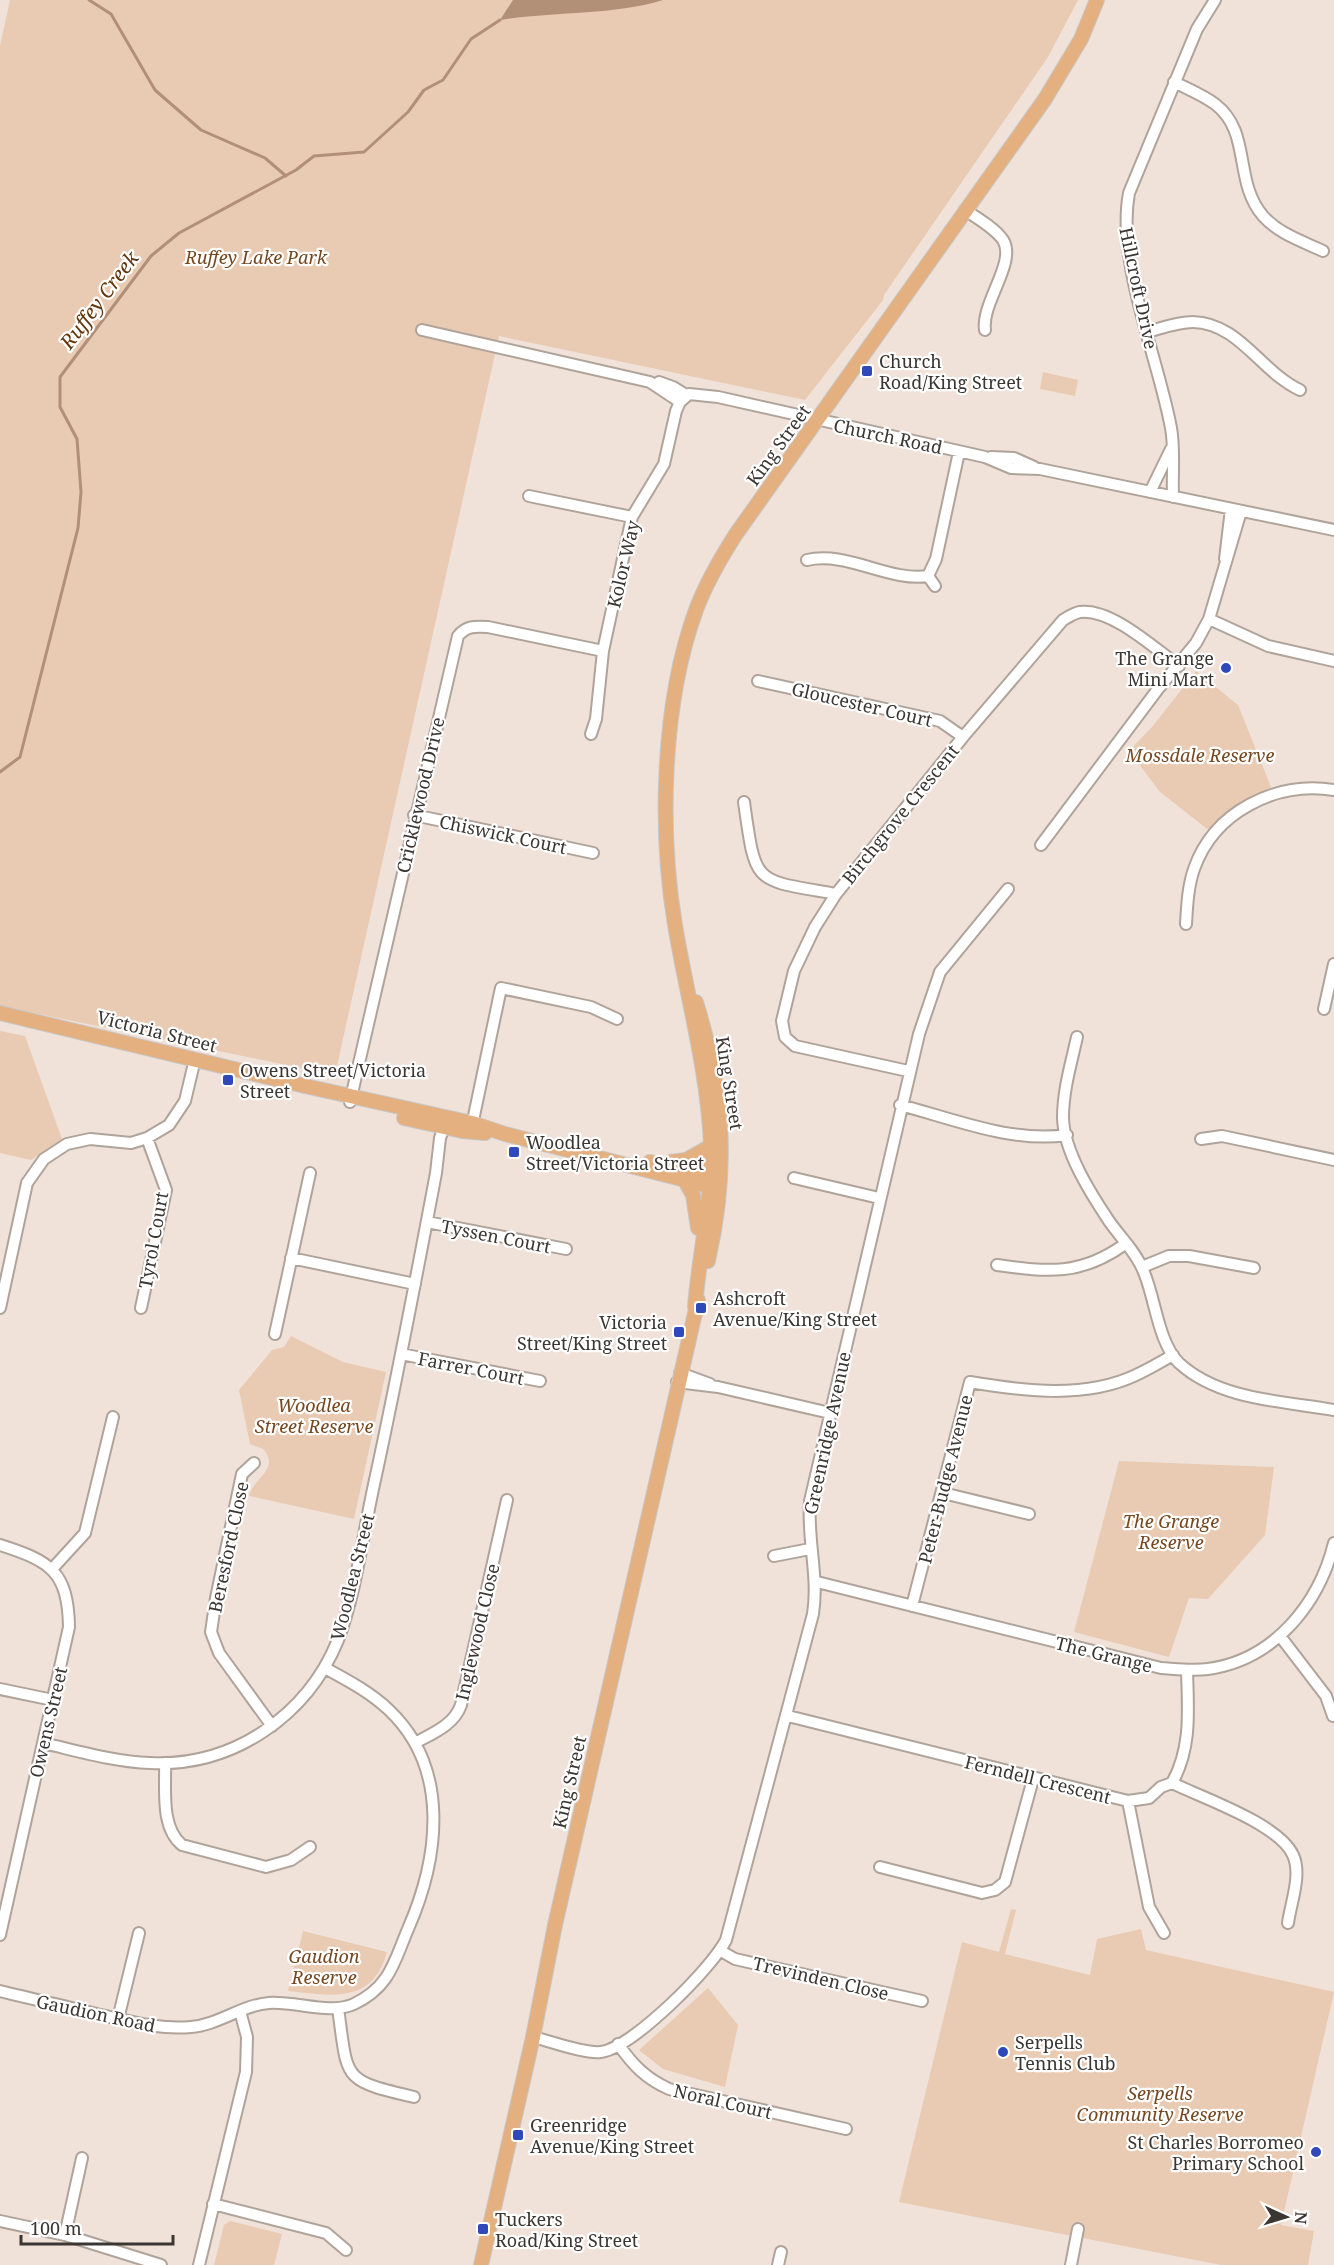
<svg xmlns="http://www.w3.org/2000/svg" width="1334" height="2265" font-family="'Noto Serif',serif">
<rect width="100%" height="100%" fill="#f0e2d9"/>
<path fill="#e9cab3" d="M10 0H1078L1048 57 884 295 883 300 805 400 499 336 335 1075 0 1006V46Z
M1043 372 1078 380 1075 396 1040 389Z
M1196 671 1238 705 1271 787 1236 806 1211 832 1160 792 1129 751 1152 727Z
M0 1031 25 1036 62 1139 31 1160 0 1153Z
M291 1336 343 1362 386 1372 354 1519 249 1496C253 1478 281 1469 263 1449L250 1444 239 1390 272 1350 284 1347Z
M1119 1461 1274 1467 1265 1535 1208 1599 1189 1598 1169 1657 1074 1632Z
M1011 1909 1016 1910 1005 1954 1090 1975 1097 1939 1141 1929 1146 1950 1334 1992 1281 2225 1314 2231 1308 2265H1221L899 2202 962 1942 999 1952Z
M303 1931 387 1952C372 2006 329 1995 288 1991Z
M708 1988 738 2025 725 2087 663 2069 639 2050Z
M230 2221 282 2234 274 2265H214L224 2225Z"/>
<path fill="#b19077" d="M513 0H663C610 16 555 11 500 20Z"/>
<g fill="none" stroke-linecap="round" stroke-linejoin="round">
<path stroke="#b19077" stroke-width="3" d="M89 0 111 14 155 90 201 130 265 158 286 176
M0 772 20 757 78 528 81 492 77 439 60 407V377L151 256 179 233 296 170 314 156 364 152 408 112 424 90 443 80 471 39 500 20"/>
<g stroke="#b0a39a" stroke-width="14">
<path id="minor" d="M1174 82C1188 89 1203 95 1215 104 1252 132 1233 181 1263 216 1279 234 1302 241 1323 251
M965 210C977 218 995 228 1003 240 1017 262 981 303 985 330
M422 330 650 382 680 402
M1147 332C1162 328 1178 322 1193 322 1239 323 1261 372 1300 390
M659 382 673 387 686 395
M991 457 1014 458 1034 467
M1150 492 1171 449
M529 496 632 517
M1173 497C1172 475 1175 449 1171 428 1158 357 1116 262 1129 193L1197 29 1215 0
M1225 559 1231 509
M807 560C848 551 889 582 928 576L936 559 959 452
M928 576 935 586
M1209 619 1268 646 1334 661
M758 681 940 721 963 737
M591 734 596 719 603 651 632 517 664 464 676 411 680 402 689 394 718 397 985 457 1011 468 1040 469 1334 530
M744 802C756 887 753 879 836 894
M414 815 593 853
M1041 845 1158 689 1196 643 1209 619 1241 511
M1186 924C1187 906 1188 886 1194 869 1214 812 1275 781 1334 790
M1324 1009 1334 964
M1077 1037C1071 1064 1063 1090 1063 1118 1064 1152 1091 1194 1109 1221 1120 1237 1136 1252 1143 1270 1155 1296 1158 1343 1179 1363 1219 1400 1283 1401 1334 1410
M908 1071 795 1046 785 1037 782 1021 794 971 815 927 836 894 963 737 1063 620C1068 617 1074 613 1080 612 1111 608 1154 648 1179 666
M350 1102 458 636C466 626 475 626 488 627L603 651
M900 1105C954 1119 1011 1143 1067 1135
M471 1130 501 988 591 1007 617 1019
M1201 1139 1222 1136 1334 1160
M794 1178 879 1198
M427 1222 566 1249
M291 1258 415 1284
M997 1265C1048 1272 1081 1276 1125 1244
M1142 1267 1169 1256H1189L1254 1268
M0 1308 27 1183 44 1159 67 1144 90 1139 131 1143 147 1138 169 1125 185 1101 195 1059
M141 1308 166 1190 147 1138
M275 1334 310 1173
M401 1354 540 1381
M680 1373 710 1384
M677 1382 718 1387 830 1413
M254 1463 242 1474 216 1598 211 1632 219 1653 272 1726
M943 1493 1029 1514
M0 1545C50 1561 68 1571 69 1627L0 1935
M774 1556 810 1549
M53 1568 85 1533 113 1417
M817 1582 1161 1668C1177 1669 1192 1671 1208 1669 1274 1660 1319 1604 1334 1543
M912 1606 970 1382C1023 1391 1086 1399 1136 1375 1149 1369 1161 1362 1173 1355
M1280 1636 1326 1696 1333 1716
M0 1689 53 1700
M788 1716 1128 1801 1149 1798 1161 1787 1172 1783C1192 1747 1188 1710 1187 1670
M43 1743C78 1751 115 1762 150 1763 233 1767 307 1716 338 1640 355 1596 363 1536 373 1489 396 1384 416 1279 436 1173L440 1138 446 1122
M415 1743C433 1733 454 1725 461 1705L507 1500
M165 1763C166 1789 160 1827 182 1845L266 1867 291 1860 310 1847
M1172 1783C1203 1798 1279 1824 1293 1855 1302 1874 1291 1902 1288 1923
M1128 1801 1149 1907 1164 1933
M880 1867 982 1893 995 1890 1005 1882 1033 1779
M721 1951 735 1959 922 2001
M0 1991C32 1999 65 2006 97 2014 129 2021 159 2030 191 2027 218 2025 242 2005 269 2003 296 2001 330 2015 354 2004 390 1987 394 1962 408 1929 439 1858 451 1769 389 1710 370 1692 347 1680 325 1668
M338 2008C348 2080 341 2080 414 2097
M118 2019 139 1933
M533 2037C550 2041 584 2054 601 2052 632 2048 712 1968 726 1940L813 1614C819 1576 807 1540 810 1501L919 1034 940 972 1008 889
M618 2044C633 2065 645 2078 669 2089L846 2129
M213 2204 326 2233 346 2250
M0 2221 65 2235 161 2265
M65 2235 82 2158
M199 2265 246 2072 247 2037 240 2011
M778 2265 781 2252
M1071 2265 1078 2229"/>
</g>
<g stroke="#c8c7c6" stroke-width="16">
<path id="major" d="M696 1002C724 1093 729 1168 708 1261
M0 1013 305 1086 472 1123 505 1134 717 1188
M404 1118 462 1131 485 1133
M650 1162 717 1174
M670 1162 686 1160 711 1146
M684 1179 693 1195 698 1228
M695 1307C699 1253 713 1199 711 1145 708 1071 687 997 675 925 659 829 662 703 696 610 706 583 720 559 736 534L1045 99 1081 39 1097 0
M481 2265 533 2037 555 1925 698 1300"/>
</g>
<use href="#minor" stroke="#fff" stroke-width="10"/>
<use href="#major" stroke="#e5b080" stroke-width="14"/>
</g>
<g fill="#2f49ba" stroke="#fff" stroke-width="2">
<rect x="861" y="365" width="12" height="12" rx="3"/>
<circle cx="1226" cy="668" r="6"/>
<rect x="222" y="1074" width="12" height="12" rx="3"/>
<rect x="508" y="1146" width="12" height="12" rx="3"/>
<rect x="695" y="1302" width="12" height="12" rx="3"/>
<rect x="673" y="1326" width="12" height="12" rx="3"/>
<circle cx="1003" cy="2052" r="6"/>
<rect x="512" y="2129" width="12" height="12" rx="3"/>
<circle cx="1316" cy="2152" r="6"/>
<rect x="477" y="2223" width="12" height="12" rx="3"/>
</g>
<g text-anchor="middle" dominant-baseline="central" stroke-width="4.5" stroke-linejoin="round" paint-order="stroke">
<g font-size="18" font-style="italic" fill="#764820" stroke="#fff">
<text x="256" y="257">Ruffey Lake Park</text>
<text x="1200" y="755">Mossdale Reserve</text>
<text x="314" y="1405">Woodlea<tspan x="314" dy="21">Street Reserve</tspan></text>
<text x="1171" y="1521">The Grange<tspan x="1171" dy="21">Reserve</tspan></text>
<text x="324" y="1956">Gaudion<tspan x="324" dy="21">Reserve</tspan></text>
<text x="1160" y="2093">Serpells<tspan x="1160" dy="21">Community Reserve</tspan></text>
</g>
<g font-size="18" fill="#3b3632" stroke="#fff">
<text transform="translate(1139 288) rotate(78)">Hillcroft Drive</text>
<text transform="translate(888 436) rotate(12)">Church Road</text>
<text transform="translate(778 445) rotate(-54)">King Street</text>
<text transform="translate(623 564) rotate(-77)">Kolor Way</text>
<text transform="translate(862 704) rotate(13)">Gloucester Court</text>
<text transform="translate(420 795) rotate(-77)">Cricklewood Drive</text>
<text transform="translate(900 814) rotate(-51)">Birchgrove Crescent</text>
<text transform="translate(503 834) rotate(12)">Chiswick Court</text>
<text transform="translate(157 1031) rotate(14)">Victoria Street</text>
<text transform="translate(730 1083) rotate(81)">King Street</text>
<text transform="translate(496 1236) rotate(11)">Tyssen Court</text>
<text transform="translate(153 1240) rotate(-80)">Tyrol Court</text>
<text transform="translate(471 1368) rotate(11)">Farrer Court</text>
<text transform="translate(827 1433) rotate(-78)">Greenridge Avenue</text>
<text transform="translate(945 1479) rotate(-76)">Peter-Budge Avenue</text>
<text transform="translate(228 1547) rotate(-78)">Beresford Close</text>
<text transform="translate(352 1577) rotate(-76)">Woodlea Street</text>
<text transform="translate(477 1632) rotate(-77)">Inglewood Close</text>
<text transform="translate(1104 1654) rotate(14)">The Grange</text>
<text transform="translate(48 1722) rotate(-77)">Owens Street</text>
<text transform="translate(1038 1779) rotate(14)">Ferndell Crescent</text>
<text transform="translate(569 1782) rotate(-77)">King Street</text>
<text transform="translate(821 1978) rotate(13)">Trevinden Close</text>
<text transform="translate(96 2013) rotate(12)">Gaudion Road</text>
<text transform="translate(723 2101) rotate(13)">Noral Court</text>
</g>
<g font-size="18" fill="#3b3632" stroke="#fff" text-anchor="start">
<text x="879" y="361">Church<tspan x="879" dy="21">Road/King Street</tspan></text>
<text x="1214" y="658" text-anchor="end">The Grange<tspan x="1214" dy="21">Mini Mart</tspan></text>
<text x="240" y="1070">Owens Street/Victoria<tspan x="240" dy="21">Street</tspan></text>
<text x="526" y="1142">Woodlea<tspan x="526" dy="21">Street/Victoria Street</tspan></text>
<text x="713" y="1298">Ashcroft<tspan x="713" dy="21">Avenue/King Street</tspan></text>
<text x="667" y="1322" text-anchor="end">Victoria<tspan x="667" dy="21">Street/King Street</tspan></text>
<text x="1015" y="2042">Serpells<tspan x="1015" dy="21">Tennis Club</tspan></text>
<text x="530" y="2125">Greenridge<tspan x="530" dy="21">Avenue/King Street</tspan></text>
<text x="1304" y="2142" text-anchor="end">St Charles Borromeo<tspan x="1304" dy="21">Primary School</tspan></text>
<text x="495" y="2219">Tuckers<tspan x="495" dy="21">Road/King Street</tspan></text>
</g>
<g font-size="20" font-style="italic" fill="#64370c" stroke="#fff">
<text transform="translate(99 300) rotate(-53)">Ruffey Creek</text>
</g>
</g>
<g transform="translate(1286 2217) rotate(94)" stroke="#ffffff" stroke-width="4.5" paint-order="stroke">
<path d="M0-4.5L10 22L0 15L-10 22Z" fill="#3b3632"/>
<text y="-9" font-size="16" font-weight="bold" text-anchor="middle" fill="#3b3632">N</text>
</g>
<path d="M21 2235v9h152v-9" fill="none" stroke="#3b3632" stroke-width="3"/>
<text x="30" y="2235" font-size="18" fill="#3b3632" stroke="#ffffff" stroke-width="4.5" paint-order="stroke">100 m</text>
</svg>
